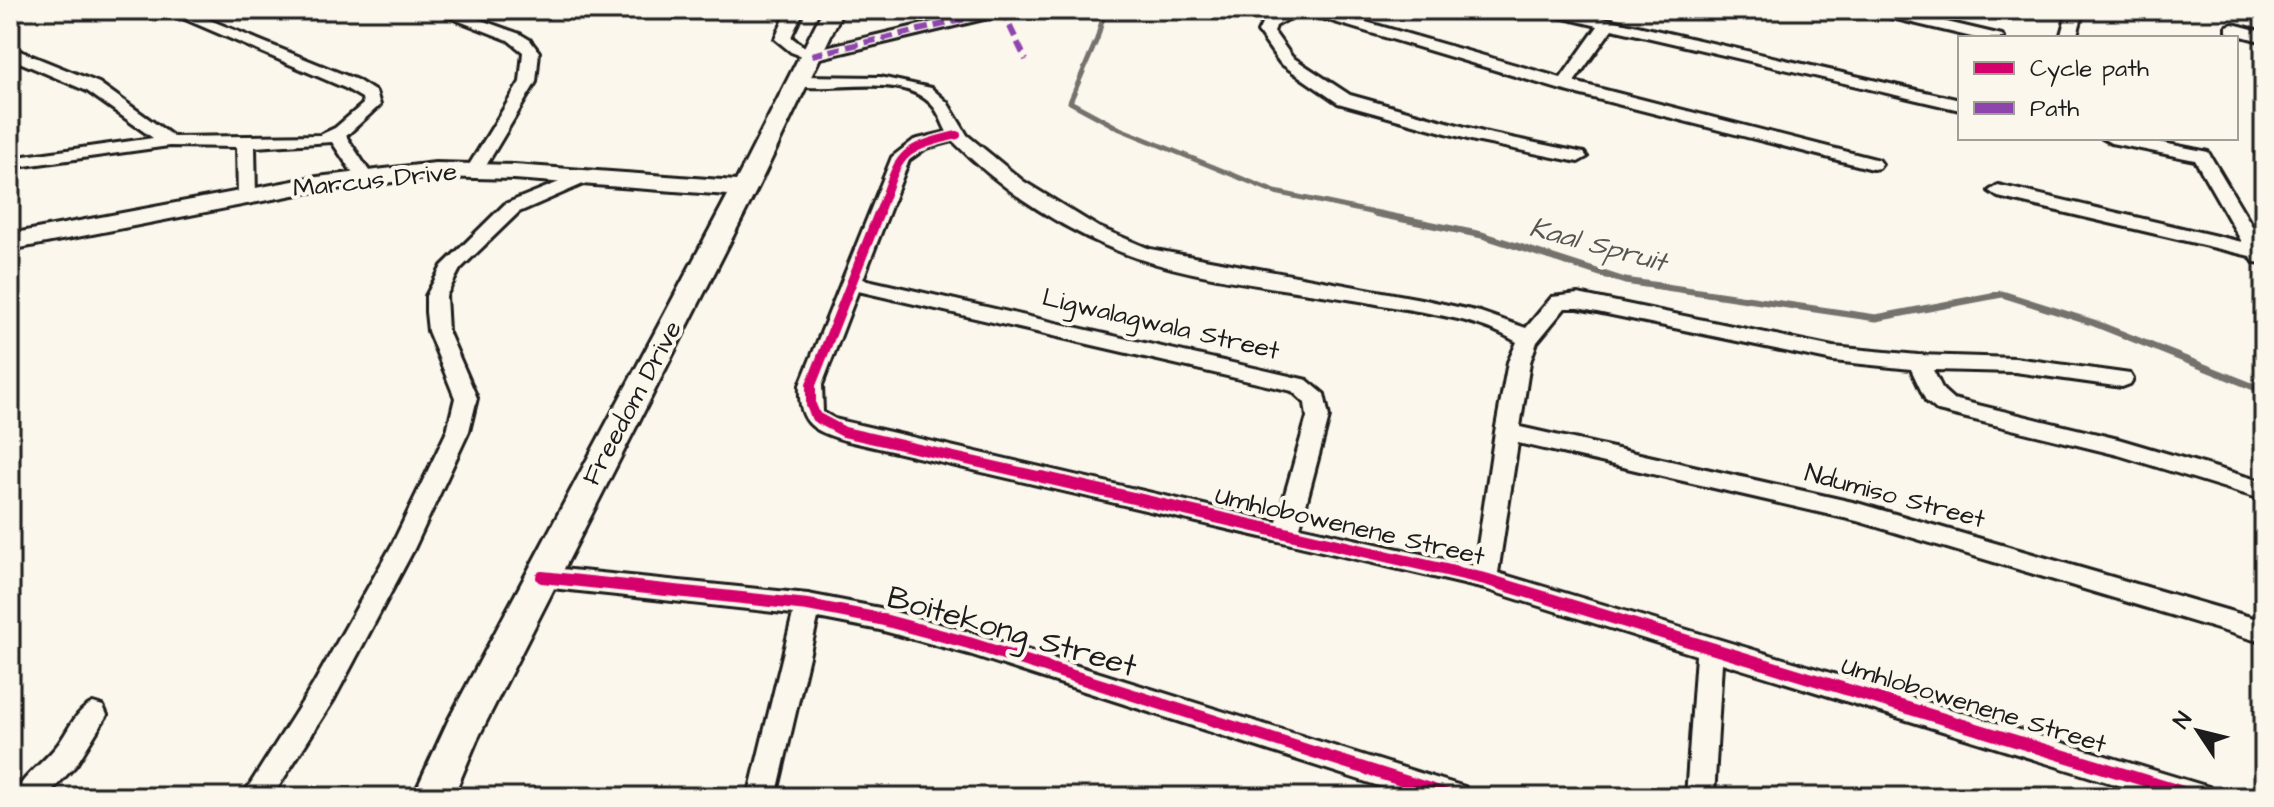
<svg xmlns="http://www.w3.org/2000/svg" width="2274" height="807" font-family="'Architects Daughter',sans-serif">
<rect width="100%" height="100%" fill="#fbf7ec"/>
<filter id="ink" filterUnits="userSpaceOnUse"><feTurbulence type="fractalNoise" baseFrequency=".0125" numOctaves="2"/><feDisplacementMap in="SourceGraphic" scale="16" xChannelSelector="R" yChannelSelector="G"/><feConvolveMatrix kernelMatrix="1 2 1 2 8 2 1 2 1" color-interpolation-filters="sRGB"/></filter>
<g filter="url(#ink)">
<g fill="none" stroke-linecap="round" stroke-linejoin="round">
<path stroke="#74726e" stroke-width="5" d="M1105 10 1097 39 1070 102 1120 129 1275 192 1384 215"/>
<path stroke="#74726e" stroke-width="7" d="M1374 213 1482 235 1625 281 1876 318 2002 294 2094 323 2264 391"/>
<g stroke="#1c1c1c" stroke-width="6">
<path id="street" d="M164 10H185L357 80 376 92 380 105 346 136 373 177 370 181H358L332 142 255 147 256 197 247 203 238 197 237 147 169 146 10 168V158L153 138 87 91 10 58V47L99 83 174 137 320 135 335 128 363 104 362 98 345 88Z
M431 10H453L520 34 530 40 539 52 536 82 481 174 475 175 466 170 520 82 523 52 508 40Z
M788 10H804L791 37 803 46 817 49 984 10H1012L1009 13 812 60 791 52 775 39Z
M1283 10H1324L1561 78 1598 26 1543 13 1540 10H1568L1960 100V110L1612 29 1574 82 1879 160 1882 164 1879 168 1873 169 1558 89 1301 12 1276 26 1274 32 1292 57 1350 95 1483 132 1584 153 1587 157 1578 162 1475 141 1338 103 1280 63 1258 32 1264 20Z
M1868 10H1896L2002 35 2004 38H1976L1871 13Z
M2068 10H2084L2076 38H2060Z
M2233 24 2264 32V42L2227 32V26Z
M799 76 880 77 931 88 947 102 967 135 1023 181 1098 227 1150 249 1421 299 1480 312 1526 328 1552 297 1578 294 1833 347 1918 355 2015 358 2130 374 2133 379 2130 384 2122 387 2015 372 1933 370 1943 390 1953 399 2118 439 2264 482V500L2118 455 1938 411 1926 401 1911 369 1833 361 1578 308H1565L1537 342 1530 362 1520 427 1857 503 2264 621V643L1857 521 1518 443 1498 573 2199 784 2209 787 2213 797H2156L1722 663 1714 797H1686L1696 655 1485 589 844 440C811 430 798 422 800 385L892 157 914 140 947 132C942 123 939 112 932 105 901 71 832 94 793 85L791 81 793 77ZM953 141C1003 192 1070 235 1137 258 1212 283 1303 290 1382 305 1426 313 1478 318 1517 342L1508 362 1495 432 1475 566 1300 527 1329 417 1324 394 1307 380 863 279 909 160 926 148ZM858 291 1292 391 1305 403 1307 417 1277 522 834 419 823 412 822 385Z
M2102 138H2138L2208 152 2264 246V263L2254 262 2250 256 1998 197 1989 191 1998 185 2242 242 2195 160 2111 143Z
M584 172 593 177 590 181 519 212 460 269 446 296 448 331 477 398 469 431 414 549 333 701 272 797H242L313 685 392 545 447 431 455 398 428 331 426 312V296L442 266 505 204Z
M542 567 808 594 880 608 969 632 1455 784 1465 787 1469 797H1413L969 654 880 630 818 618 776 797H748L793 614 542 587 533 584 530 577 533 570Z
M93 703 103 706 107 715 76 765 46 797H13C22 777 42 764 56 747 68 733 75 710 93 703Z"/>
</g>
<g stroke="#1c1c1c" stroke-width="6">
<path id="secondary" d="M823 10H843L757 189 477 740 453 797H413L448 721 728 195 514 179 435 177 309 192 10 250V234L309 178 435 163 514 165 736 181Z"/>
</g>
<use href="#street" fill="#fbf7ec" fill-rule="evenodd"/>
<use href="#secondary" fill="#fbf7ec" fill-rule="evenodd"/>
<path stroke="#8e44ad" stroke-width="6" stroke-dasharray="12 6" stroke-linecap="butt" d="M1002 10 1026 60
M812 55 1004 10"/>
<g stroke="#fbf7ec" stroke-width="12">
<path id="cycleway-far2" d="M878 215C901 157 893 150 957 135"/>
</g>
<g stroke="#fbf7ec" stroke-width="15">
<path id="cycleway-far1" d="M879 213 811 385V405L816 417 844 432 1051 479"/>
</g>
<g stroke="#fbf7ec" stroke-width="17">
<path id="cycleway" d="M1042 477 1485 579 2199 797
M542 577 808 605 880 619 969 643 1455 797"/>
</g>
<use href="#cycleway-far2" stroke="#d6006c" stroke-width="8"/>
<use href="#cycleway-far1" stroke="#d6006c" stroke-width="10"/>
<use href="#cycleway" stroke="#d6006c" stroke-width="12"/>
</g>
</g>
<g text-anchor="middle" dominant-baseline="central" stroke-width="8" stroke-linejoin="round" paint-order="stroke">
<g font-size="26" fill="#1c1c1c" stroke="#fbf7ec">
<text transform="translate(375 180) rotate(-6)">Marcus Drive</text>
<text transform="translate(1161 324) rotate(13)">Ligwalagwala Street</text>
<text transform="translate(632 403) rotate(-62)">Freedom Drive</text>
<text transform="translate(1895 496) rotate(15)">Ndumiso Street</text>
<text transform="translate(1350 526) rotate(13)">Umhlobowenene Street</text>
<text transform="translate(1974 705) rotate(17)">Umhlobowenene Street</text>
</g>
<g font-size="28" font-style="italic" fill="#575653" stroke="#fbf7ec">
<text transform="translate(1598 245) rotate(15)">Kaal Spruit</text>
</g>
<g font-size="32" fill="#1c1c1c" stroke="#fbf7ec">
<text transform="translate(1012 632) rotate(16)">Boitekong Street</text>
</g>
</g>
<rect width="2274" height="807" fill="none" stroke="#fbf7ec" stroke-width="40"/>
<rect x="20" y="20" width="2234" height="767" fill="none" stroke="#1c1c1c" stroke-width="3" filter="url(#ink)"/>
<rect x="1958" y="36" width="280" height="104" fill="#fbf7ec" stroke="#a29f99" stroke-width="2"/>
<rect x="1974" y="62" width="40" height="12" fill="#d6006c" stroke="#a29f99" stroke-width="2"/>
<text x="2030" y="76" font-size="24" fill="#1c1c1c">Cycle path</text>
<rect x="1974" y="102" width="40" height="12" fill="#8e44ad" stroke="#a29f99" stroke-width="2"/>
<text x="2030" y="116" font-size="24" fill="#1c1c1c">Path</text>
<g transform="translate(2198 731) rotate(305)" stroke="#fbf7ec" stroke-width="6" paint-order="stroke">
<path d="M0-6L14 30L0 20L-14 30Z" fill="#1c1c1c"/>
<text y="-12" font-size="22" font-weight="bold" text-anchor="middle" fill="#1c1c1c">N</text>
</g>
</svg>
